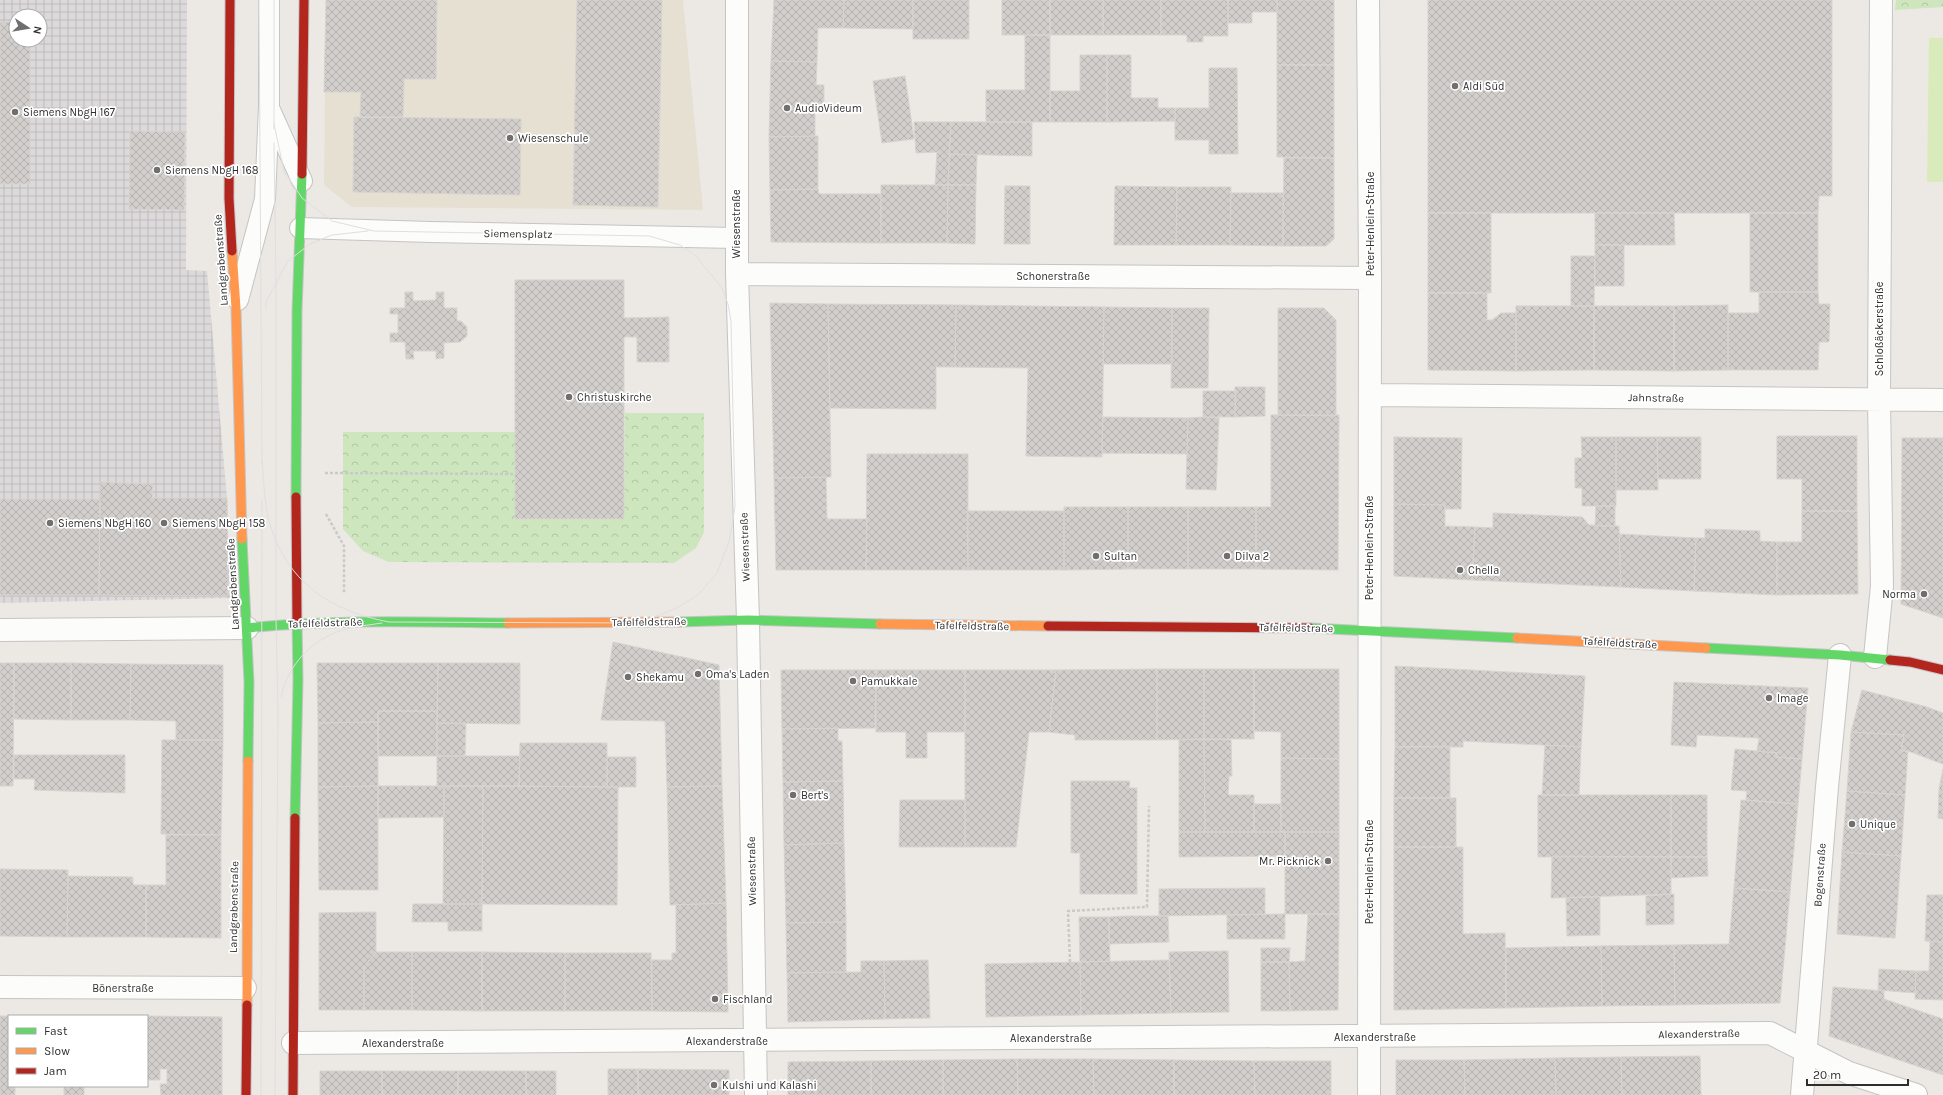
<svg xmlns="http://www.w3.org/2000/svg" width="1943" height="1095" font-family="Karla,sans-serif">
<defs>
<pattern id="industrial-grid" width="8" height="8" patternUnits="userSpaceOnUse"><rect width="8" height="8" fill="#dcd9db"/><path d="M0 4h8M4 0v8" fill="none" stroke="#bdbbbc"/></pattern>
<pattern id="forest-crowns" width="20" height="18" patternUnits="userSpaceOnUse"><rect width="20" height="18" fill="#cee6be"/><path d="M2 6a3 3 0 1 1 6 0M12 15a3 3 0 1 1 6 0" fill="none" stroke="#b1c6a4"/></pattern>
<pattern id="building-cross-hatch" width="8" height="8" patternUnits="userSpaceOnUse"><rect width="8" height="8" fill="#d1cecb"/><path d="M0 0l8 8M0 8l8-8" fill="none" stroke="#b4b1af"/></pattern>
</defs>
<rect width="100%" height="100%" fill="#ece8e4"/>
<path fill="url(#industrial-grid)" fill-rule="evenodd" d="M0 0H187L186 270 207 271 227 498 230 598 0 603ZM16 16H40V40H16Z"/>
<path fill="#e6e0d3" d="M326 0H683L703 210 352 207 324 185Z"/>
<path fill="url(#forest-crowns)" d="M1896 0H1943V7L1895 10Z
M625 413H704V532L696 548 674 563 389 562 363 551 343 529V432H515V519H624Z"/>
<path fill="#d9eabb" d="M1929 38H1943V182H1927Z"/>
<path fill="url(#building-cross-hatch)" stroke="#d7d4d0" d="M326 0H437L436 79H404L403 117H360L361 92H324Z
M577 0H662L658 207 573 205Z
M774 0H844L843 28H818L817 62 771 61Z
M844 0H913V29L843 28Z
M913 0H969V39H913Z
M1002 0H1050V35H1002Z
M1050 0H1103V35H1050Z
M1103 0H1161V35H1103Z
M1161 0H1228V36H1203V42H1187V35H1161Z
M1228 0H1277V12H1252V23H1228Z
M1277 0H1334V65H1277Z
M1428 0H1832V196H1819L1818 213H1428Z
M0 22H16V40H30V184H0Z
M1025 35H1050V122H986V90H1025Z
M1080 55H1107V122H1050V91H1080Z
M1107 55H1131V98H1158V108H1175V121L1107 122Z
M771 61 817 62 816 85H824V104H815V136L769 137Z
M1277 65H1334V158L1277 157Z
M1209 68H1237L1238 154H1209V140H1175V108H1209Z
M905 76 914 139 882 143 873 81Z
M354 117 521 119 520 195 353 192Z
M914 122H951L948 185H935L937 152 916 153Z
M951 122H1032V156L949 154Z
M130 131 185 132 184 210 129 209Z
M818 136V189L770 190 769 137Z
M949 154 977 155 976 185H948Z
M1284 158H1334V239L1326 246H1283Z
M881 185H948L947 243H881Z
M948 185H976L975 244 947 243Z
M1005 186H1030V244H1004Z
M1115 186 1177 187 1176 245H1114Z
M1177 187H1231L1230 245H1176Z
M818 189 819 194H881V243L771 242 770 190Z
M1231 193H1283V246L1230 245Z
M1428 213H1491V293H1428Z
M1595 213H1674L1675 245H1595Z
M1750 213H1818V292H1750Z
M1595 245H1624V286H1595Z
M1571 256H1595L1594 306H1571Z
M515 280H624V318L669 317V362H637V337H624V519H515Z
M405 292H413V301L436 300V292H444V308H457V321H461L467 327V336L460 342 444 343V358L436 359V351H413L414 359H406L405 342H390V333H398V314H390V308H405Z
M1759 292H1818L1819 304H1830L1829 342H1819L1818 370H1728V313H1759Z
M1428 293H1487V320H1492L1501 313H1516V371L1428 370Z
M770 303 828 304 831 477 774 478Z
M828 304 956 305 955 367H936V409L830 408Z
M956 305 1104 307 1102 457 1026 456 1028 368 955 367Z
M1728 305V370L1674 371V306Z
M1516 306H1594V370L1516 371Z
M1594 306H1674V371L1594 370Z
M1104 307 1172 308V364H1103Z
M1172 308H1209L1208 388H1171Z
M1278 308H1324L1336 320V416L1278 415Z
M1235 387H1265V416L1235 417Z
M1203 391H1236L1235 417H1203Z
M1271 415H1339L1338 570 1256 569V507H1271Z
M1103 417 1188 418 1187 454 1102 453Z
M1203 417 1219 418 1216 490 1186 489 1188 418Z
M1777 436H1857V511H1802V479H1777Z
M1394 437 1462 438 1461 509H1445V505L1394 504Z
M1581 437H1616V506H1582V488H1575V458H1582Z
M1616 437H1657L1658 490H1616Z
M1657 437H1701V479H1658Z
M1902 438H1943V618L1901 604Z
M867 454H968V570H866Z
M826 477 827 519H867L866 570H776L774 478Z
M100 482 153 484 152 498H227L228 596 99 595Z
M0 499H100L99 595H0Z
M1394 504 1445 505V526L1475 527 1472 580 1394 576Z
M1596 506H1615V526H1595Z
M1064 507H1128V569L1064 570Z
M1128 507H1188V569H1128Z
M1188 507H1256V569H1188Z
M967 511H1064V570H968Z
M1802 511H1857L1858 594 1777 595V542H1802Z
M1493 513 1582 517 1589 525 1619 526 1621 587 1472 580 1475 527 1493 528Z
M1705 529 1760 531V541L1777 542V595L1694 591 1696 538H1705Z
M1619 534 1696 538 1694 591 1621 587Z
M613 642 719 665 722 786 667 787 665 721 601 720Z
M0 663H14L13 786H0Z
M14 663H71V720L14 719Z
M71 663 131 664 130 720H71Z
M317 663H438L437 711H378V722L318 723Z
M438 663H520V724L437 723Z
M131 664 223 665V740H176V721L130 720Z
M1395 666 1585 676 1581 747 1463 741V747H1395Z
M1157 669V740H1075V735L1049 732 1056 670Z
M1157 669H1204V739L1157 740Z
M1204 669H1254V739H1204Z
M1254 669H1339V759L1281 758V732L1254 731Z
M781 670H876L875 728 782 729Z
M876 670H965V732H927V758H906V732H876Z
M965 670H1056L1049 732H1029L1016 847H965Z
M1674 682 1808 688 1802 759 1776 757 1777 753 1757 751 1759 738 1697 735 1696 747 1671 745Z
M1862 690 1927 707 1943 713V764L1908 751H1901L1904 735 1851 732Z
M378 711H437V756H378Z
M378 722V786L318 787V723Z
M437 723 466 724 465 756H437Z
M838 728V741H842L843 781 783 782 782 729Z
M1851 732 1904 735 1901 751H1908L1905 795 1847 791Z
M1204 739 1205 832H1179V740Z
M1204 739 1231 740 1232 776H1229L1228 795H1254V832H1205Z
M162 740H223L221 835 161 834Z
M520 743H607V787L519 786Z
M1545 745 1581 747 1579 795H1542Z
M1450 746V798H1394L1395 747Z
M1735 749 1777 753 1776 757 1802 759 1798 804 1746 800 1747 791 1731 790Z
M14 755H125V793L34 790 35 779H14Z
M437 756H520L519 786H437Z
M607 757H636V787H607Z
M1281 758 1339 759V832H1281Z
M1943 769V819L1938 818 1939 789Z
M843 781 844 843 784 845 783 782Z
M1071 781H1130L1129 788H1137V894H1080V853H1071Z
M378 786V890H319L318 787Z
M378 786H444V817L378 818Z
M444 786H483L482 904H443Z
M483 786 618 787 617 905 482 904Z
M722 786 726 903 670 905 667 787Z
M1847 791 1905 795 1901 856 1842 852Z
M1538 795H1671V857H1538Z
M1671 795H1707V857H1671Z
M1394 798H1456V847H1394Z
M900 800H965V847H899Z
M1741 800 1798 804 1790 892 1734 888Z
M1254 804H1281V832H1254Z
M1179 832H1285V856L1179 857Z
M1285 832H1339V914H1285Z
M166 835H221V938L146 937V885H166Z
M844 843 846 922 786 923 784 845Z
M1394 847H1463V934L1505 933 1506 1008 1394 1010Z
M1842 852 1901 856 1895 938 1837 934Z
M1552 856 1671 857V894L1551 898Z
M1671 857H1707L1708 876 1671 878Z
M0 869 68 870 67 937 0 936Z
M68 876 133 877V885H146V937H67Z
M1265 888V914L1159 916V889Z
M1734 888 1790 892 1780 1003 1675 1005 1674 945 1729 944Z
M1674 894V924L1646 925V896Z
M1927 895H1943V942L1925 941Z
M1600 897V935L1567 936 1566 898Z
M726 903 728 1012 652 1011V960H672V953H676V905Z
M413 904H482V931H448V922H412Z
M376 912V952L364 966V1010H319V913Z
M1285 914V939H1227V915Z
M1308 914H1339L1338 1010 1290 1011 1289 962 1305 961Z
M1127 916H1168L1169 942 1109 944V917Z
M1079 917H1109L1110 961 1080 962Z
M846 922V972L787 973 786 923Z
M1930 941 1943 942V1000L1915 999 1916 971H1929Z
M1674 945 1675 1005 1602 1006 1601 946Z
M1601 946 1602 1006 1506 1008V948Z
M1261 948H1290L1289 962H1261Z
M1228 951 1229 1012 1171 1013 1169 952Z
M376 952H412V1010H364V966Z
M412 952H482V1011L412 1010Z
M482 952 565 953V1011H482Z
M565 953H651L652 1011H565Z
M928 960 930 1018 885 1019 884 961Z
M1169 960 1171 1013 1081 1015 1080 962Z
M861 961H884L885 1019 788 1022 787 973 861 972Z
M1080 962 1081 1015 986 1017 985 964Z
M1261 962H1289L1290 1011H1261Z
M1879 969 1916 971 1915 993 1878 990Z
M1833 987 1884 991V999L1943 1019V1075L1829 1036Z
M0 1016H64H9V1086H15V1095H0Z
M147 1016 222 1017V1095H161L160 1084H167V1069H160V1080H147Z
M1700 1056 1701 1095H1622L1621 1057Z
M1621 1057 1622 1095H1556L1555 1058Z
M1555 1058 1556 1095H1465L1464 1060Z
M1017 1059 1018 1095H943V1060Z
M1017 1059H1093L1094 1095H1018Z
M1093 1059 1174 1060V1095H1094Z
M943 1060V1095H871V1061Z
M1174 1060 1254 1061 1255 1095H1174Z
M1396 1060H1464L1465 1095H1396Z
M871 1061V1095H788V1062Z
M1254 1061H1331V1095H1255Z
M608 1069H638V1095H608Z
M638 1069 729 1070V1095H638Z
M320 1071H382V1095H320Z
M382 1071H458V1095H382Z
M458 1071H526V1095H458Z
M526 1071H556V1095H526Z
M64 1086H84V1095H64Z"/>
<g fill="none" stroke-linecap="round" stroke-linejoin="round">
<g stroke="#c5c4c5" stroke-width="22">
<path id="lane" d="M270 110 302 181
M300 228 430 232 736 238
M238 300 265 199 269 106V0"/>
</g>
<g stroke="#c5c4c5" stroke-width="24">
<path id="street" d="M737 0V274L748 620 756 1095
M1368 0 1370 278 1369 1095
M737 274 1370 278
M1370 395 1943 400
M0 630 247 628
M1875 657 1882 586 1879 400 1881 0
M0 987 245 988
M293 1043 1770 1033 1849 1073 1916 1095
M1802 1095 1827 787 1840 655"/>
</g>
<g stroke="#c5c4c5" stroke-width="11">
<path id="fast" d="M296 497 297 311 302 174
M242 539 249 682 248 761
M679 622 748 620 880 624
M247 628C334 619 421 622 508 623
M1310 628 1517 638
M1706 648 1840 655 1890 660
M295 818 298 680 297 620"/>
</g>
<g stroke="#c5c4c5" stroke-width="11">
<path id="slow" d="M232 251 236 308 242 539
M508 623 679 622
M880 624 1048 626
M1517 638 1706 648
M247 1005 248 761"/>
</g>
<g stroke="#c5c4c5" stroke-width="11">
<path id="jam" d="M230 0 229 198 232 251
M302 174 304 0
M296 497 297 620
M1048 626 1310 628
M1890 660 1910 662 1943 670
M246 1095 247 1005
M293 1095 295 818"/>
</g>
<path stroke="#c9c9c8" stroke-width="2.5" stroke-dasharray="3 2" stroke-linecap="butt" d="M325 473 514 474
M326 514 344 546V593
M1070 962 1068 911 1147 907 1149 806"/>
<use href="#lane" stroke="#fcfcfb" stroke-width="20"/>
<use href="#street" stroke="#fcfcfb" stroke-width="22"/>
<use href="#fast" stroke="#63d668" stroke-width="9"/>
<use href="#slow" stroke="#ff974d" stroke-width="9"/>
<use href="#jam" stroke="#b3261e" stroke-width="9"/>
<path stroke="#dfdfe1" stroke-width="1" d="M259 0 262 465
M274 0V129
M274 143 276 283V618L278 714 275 1095
M266 310V302L288 261 310 244 332 235 368 231
M262 460C264 481 264 502 269 521 286 582 330 611 389 622L638 623 675 609 698 595 717 573 729 542 735 507 731 321 728 304 722 288 696 256 680 245 649 236 374 231 332 221 302 198 284 171 274 124
M281 697C288 664 313 638 346 629 357 626 370 625 382 623
M261 1095 262 501"/>
</g>
<g fill="#706f6e" stroke="#fff" stroke-width="1.5">
<circle cx="1455" cy="86" r="4"/>
<circle cx="787" cy="108" r="4"/>
<circle cx="15" cy="112" r="4"/>
<circle cx="510" cy="138" r="4"/>
<circle cx="157" cy="170" r="4"/>
<circle cx="569" cy="397" r="4"/>
<circle cx="50" cy="523" r="4"/>
<circle cx="164" cy="523" r="4"/>
<circle cx="1096" cy="556" r="4"/>
<circle cx="1227" cy="556" r="4"/>
<circle cx="1460" cy="570" r="4"/>
<circle cx="1924" cy="594" r="4"/>
<circle cx="698" cy="674" r="4"/>
<circle cx="628" cy="677" r="4"/>
<circle cx="853" cy="681" r="4"/>
<circle cx="1769" cy="698" r="4"/>
<circle cx="793" cy="795" r="4"/>
<circle cx="1852" cy="824" r="4"/>
<circle cx="1328" cy="861" r="4"/>
<circle cx="715" cy="999" r="4"/>
<circle cx="714" cy="1085" r="4"/>
</g>
<g text-anchor="middle" dominant-baseline="central" stroke-width="3.5" stroke-linejoin="round" paint-order="stroke">
<g font-size="11" fill="#2e2e2e" stroke="#fff" text-anchor="start">
<text x="1463" y="86">Aldi Süd</text>
<text x="795" y="108">AudioVideum</text>
<text x="23" y="112">Siemens NbgH 167</text>
<text x="518" y="138">Wiesenschule</text>
<text x="165" y="170">Siemens NbgH 168</text>
<text x="577" y="397">Christuskirche</text>
<text x="58" y="523">Siemens NbgH 160</text>
<text x="172" y="523">Siemens NbgH 158</text>
<text x="1104" y="556">Sultan</text>
<text x="1235" y="556">Dilva 2</text>
<text x="1468" y="570">Chella</text>
<text x="1916" y="594" text-anchor="end">Norma</text>
<text x="706" y="674">Oma's Laden</text>
<text x="636" y="677">Shekamu</text>
<text x="861" y="681">Pamukkale</text>
<text x="1777" y="698">Image</text>
<text x="801" y="795">Bert's</text>
<text x="1860" y="824">Unique</text>
<text x="1320" y="861" text-anchor="end">Mr. Picknick</text>
<text x="723" y="999">Fischland</text>
<text x="722" y="1085">Kulshi und Kalashi</text>
</g>
<g font-size="11" fill="#2e2e2e" stroke="#fff">
<text transform="translate(736 224) rotate(-90)">Wiesenstraße</text>
<text transform="translate(1370 224) rotate(-90)">Peter-Henlein-Straße</text>
<text transform="translate(518 234) rotate(1)">Siemensplatz</text>
<text transform="translate(221 260) rotate(-94)">Landgrabenstraße</text>
<text x="1053" y="276">Schonerstraße</text>
<text transform="translate(1879 329) rotate(-90)">Schloßäckerstraße</text>
<text transform="translate(1656 398) rotate(1)">Jahnstraße</text>
<text transform="translate(745 547) rotate(-92)">Wiesenstraße</text>
<text transform="translate(1369 548) rotate(-90)">Peter-Henlein-Straße</text>
<text transform="translate(233 584) rotate(-93)">Landgrabenstraße</text>
<text transform="translate(649 622) rotate(-1)">Tafelfeldstraße</text>
<text transform="translate(325 623) rotate(-2)">Tafelfeldstraße</text>
<text transform="translate(972 626) rotate(1)">Tafelfeldstraße</text>
<text transform="translate(1296 628) rotate(1)">Tafelfeldstraße</text>
<text transform="translate(1620 643) rotate(3)">Tafelfeldstraße</text>
<text transform="translate(752 871) rotate(-91)">Wiesenstraße</text>
<text transform="translate(1369 872) rotate(-90)">Peter-Henlein-Straße</text>
<text transform="translate(1820 875) rotate(-86)">Bogenstraße</text>
<text transform="translate(234 907) rotate(-89)">Landgrabenstraße</text>
<text x="123" y="988">Bönerstraße</text>
<text transform="translate(1699 1034) rotate(-1)">Alexanderstraße</text>
<text x="1375" y="1037">Alexanderstraße</text>
<text x="1051" y="1038">Alexanderstraße</text>
<text x="727" y="1041">Alexanderstraße</text>
<text x="403" y="1043">Alexanderstraße</text>
</g>
</g>
<rect x="8" y="1015" width="140" height="72" fill="#ffffff" stroke="#ababab"/>
<rect x="16" y="1028" width="20" height="6" fill="#63d668" stroke="#ababab"/>
<text x="44" y="1035" font-size="12" fill="#2e2e2e">Fast</text>
<rect x="16" y="1048" width="20" height="6" fill="#ff974d" stroke="#ababab"/>
<text x="44" y="1055" font-size="12" fill="#2e2e2e">Slow</text>
<rect x="16" y="1068" width="20" height="6" fill="#b3261e" stroke="#ababab"/>
<text x="44" y="1075" font-size="12" fill="#2e2e2e">Jam</text>
<g transform="translate(28 28) rotate(102)"><circle r="19" fill="#ffffff" stroke="#ababab"/>
<path d="M0-3L7 15L0 10L-7 15Z" fill="#706f6e"/>
<text y="-6" font-size="11" font-weight="bold" text-anchor="middle" fill="#2e2e2e">N</text>
</g>
<path d="M1807 1079v6h101v-6" fill="none" stroke="#2e2e2e" stroke-width="2"/>
<text x="1813" y="1079" font-size="12" fill="#2e2e2e" stroke="#ffffff" stroke-width="3" paint-order="stroke">20 m</text>
</svg>
